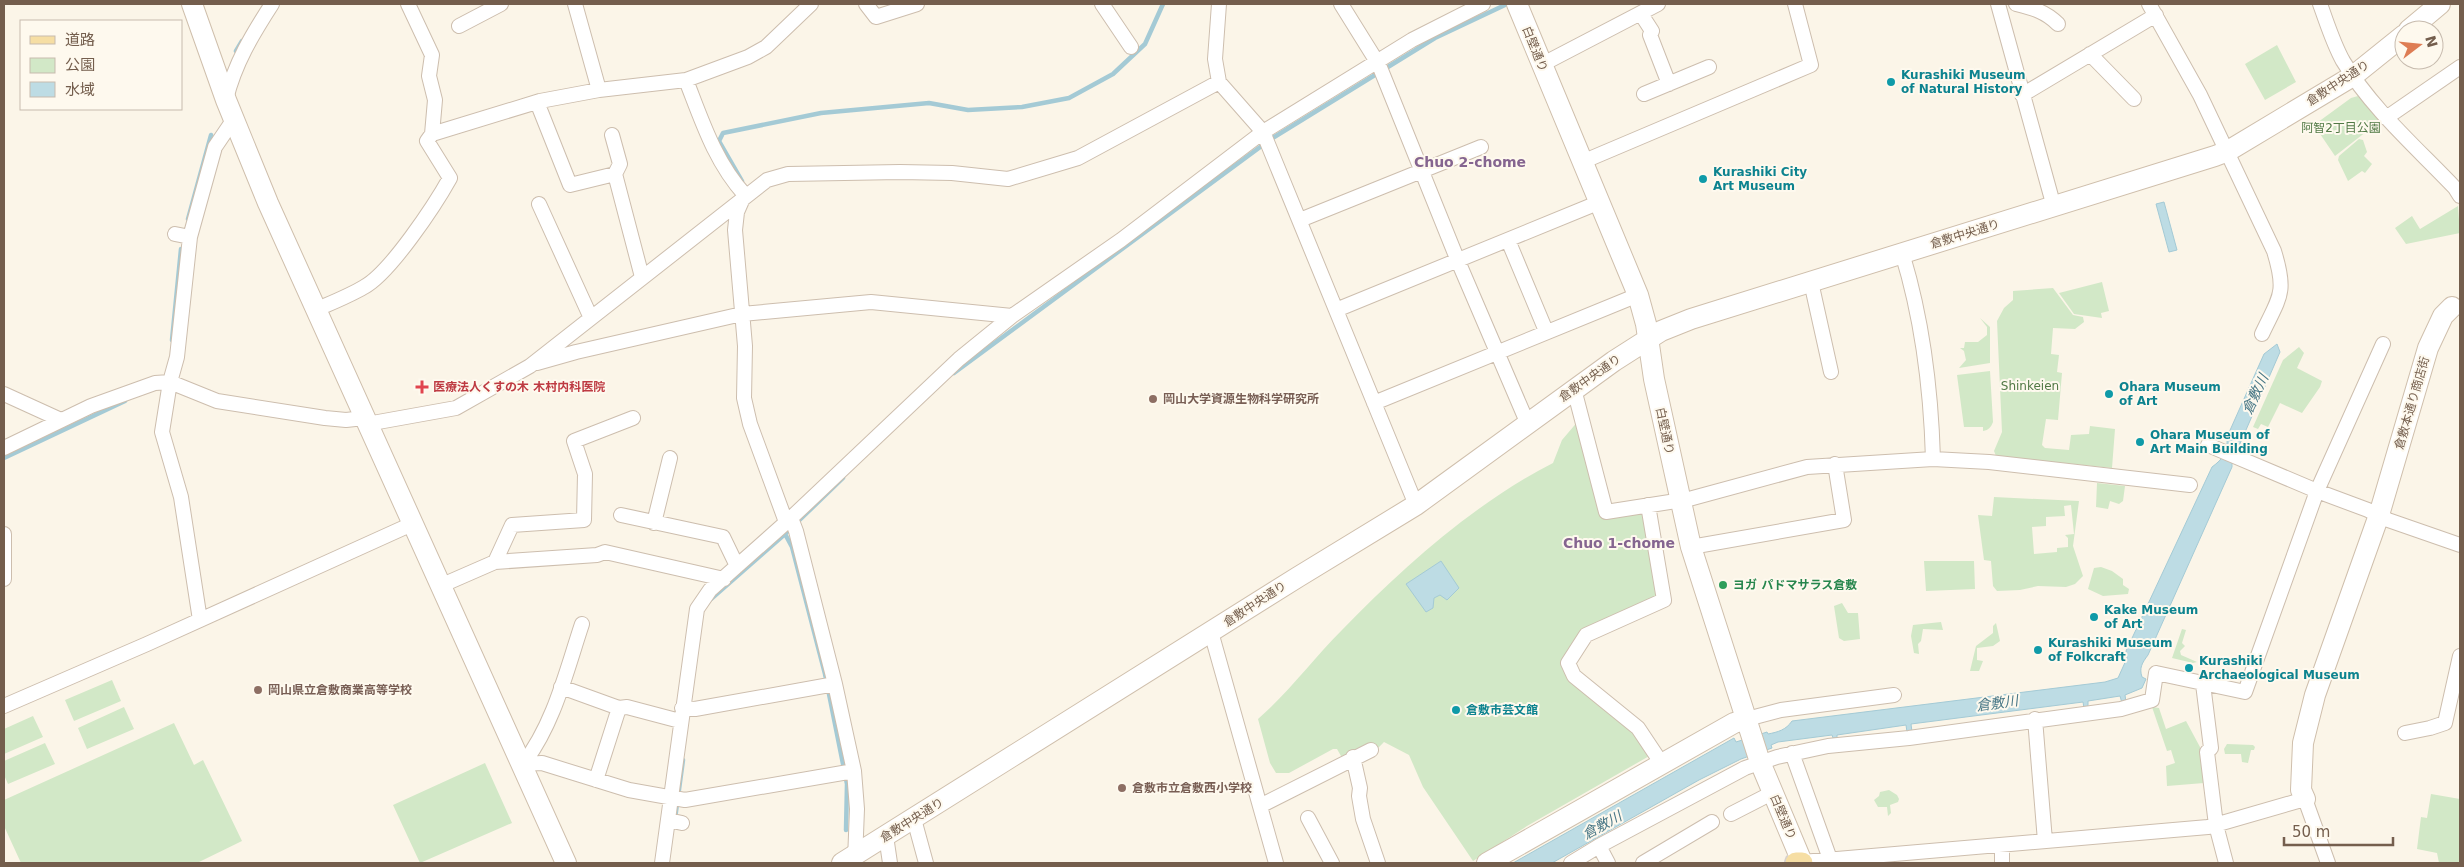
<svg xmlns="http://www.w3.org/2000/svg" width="2464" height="867" font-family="'DejaVu Sans','Noto Sans JP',sans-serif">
<rect width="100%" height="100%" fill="#fbf5e8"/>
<path fill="#d2e8c7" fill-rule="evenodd" d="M2277 45 2296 82 2265 100 2245 64Z
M2358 96 2380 121 2335 156 2314 125 2351 98Z
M2359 139 2363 140 2367 152 2364 156 2372 164 2365 173 2362 171 2348 181 2338 160 2339 156Z
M2458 206 2460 233 2406 244 2395 228 2412 216 2420 229Z
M2102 282 2109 311 2101 313 2102 318 2074 314 2059 293Z
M2053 288 2073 315 2083 317 2084 322 2075 329 2053 328 2051 354 2059 355 2057 372 2062 373 2058 420 2046 419 2042 445 2045 448 2069 450 2071 435 2089 434 2090 426 2115 429 2112 468 1996 456 1994 451 2002 432 1997 321 2004 308 2013 300V291Z
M1980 318 1990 327V363L1959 368 1966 360 1964 351 1960 348H1964L1965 342H1978L1987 335V327Z
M2299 347 2304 353 2297 368 2322 381 2320 387 2302 413 2280 403 2268 427 2261 424 2258 429 2253 427 2283 360Z
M1990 371 1993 422C1991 427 1989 430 1983 431V427H1964L1957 375Z
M1579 420 1600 508 1644 510 1660 598 1582 632 1564 662 1588 693 1642 741 1651 755 1527 826 1473 861 1423 787 1409 755 1384 742 1373 753 1341 756 1337 749H1333L1289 773H1276L1270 763 1258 719C1289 692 1313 659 1342 630 1402 568 1476 502 1553 463L1562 440Z
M2097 483 2125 486 2123 501 2119 504 2110 501 2108 509 2096 507Z
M1994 497 2079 501 2073 546 2083 576 2075 584 2066 587 2038 586 2020 590 1997 591 1993 586 1991 561 1984 560 1978 515 1992 516ZM2071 505 2074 534 2065 535 2068 538V547L2057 548V552L2034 554 2032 527 2046 526V517L2065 516 2064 506Z
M1924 561H1974L1975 589 1926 591Z
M2101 567 2112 571 2123 579V585L2129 589 2128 594 2103 596 2088 589 2094 568Z
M1842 603 1848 613H1858L1860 639 1844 641 1839 638 1834 606Z
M1941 622 1943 630 1923 629 1921 641 1918 644 1919 654 1914 653 1911 636 1913 625Z
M1996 623 2000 641 1993 646 1977 648V660L1983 661 1979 671H1970L1976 646 1993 633V626Z
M2182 629 2186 630 2182 643 2185 646 2180 651 2181 655 2197 662 2193 663 2172 658Z
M112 680 121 701 74 721 65 700Z
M124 707 134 729 87 749 78 728Z
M2152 707 2159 708 2166 729 2186 721 2200 747 2204 783 2167 786 2166 766 2175 763 2171 750 2167 751Z
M33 716 43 737 4 754V729Z
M174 723 194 765 203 760 242 841 197 863H21L4 826V800Z
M45 743 55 764 8 784 4 775V761Z
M2227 744 2253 745 2255 747 2254 750H2251L2248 763 2242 762 2241 754H2225L2224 749Z
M485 763 512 823 420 863 393 805Z
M1889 790 1897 795 1899 799 1898 802 1890 805 1891 813 1888 816 1887 807H1878L1874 800 1879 796 1880 792Z
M2431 794 2460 799V863H2439L2437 853 2417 849 2421 817 2427 818Z"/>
<path fill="#bddce4" stroke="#a4cad5" d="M2164 202 2177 250 2169 252 2156 204Z
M2277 344 2280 352 2232 462V467L2148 655C2142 663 2139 668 2142 677L2146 679 2142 688 2125 695 2126 702 2122 703 2120 696 2088 701V707L2084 708 2083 702 1911 724 1912 732H1907L1906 725 1837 735V738H1833L1832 735 1778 742 1771 745 1772 748 1741 759 1699 780 1552 863H1513L1734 738 1736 742 1767 732 1768 734C1778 732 1786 730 1792 721L2105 682 2118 678 2127 658 2126 651 2212 467C2223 459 2228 452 2227 437L2264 354Z
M1441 561 1459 588 1447 600 1440 595 1434 598 1433 608 1426 612 1406 584Z"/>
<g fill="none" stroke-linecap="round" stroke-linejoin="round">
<path stroke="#a4cad5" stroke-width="4.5" d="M236 51 242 41
M742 181 719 141 723 133 821 113 929 103 968 110 1022 107 1069 98 1113 74 1145 44 1163 4
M188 219 211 135
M172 340 181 249
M954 373 1271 139 1435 38 1505 5
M4 458 125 401
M784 532 792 547 825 674 847 784 846 830
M711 599 785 534 843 478
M675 819 683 760"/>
<g stroke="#cdbeae" stroke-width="16">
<path id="street" d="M408 4 432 55 429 76 435 100 432 134
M575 4 599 90
M866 4 876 17 917 4
M1102 4 1131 47
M1219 4 1215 59 1219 82
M1341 4 1379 65 1458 261 1527 422
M1998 4 2054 207
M2016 4C2032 8 2045 11 2058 24
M2149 4 2200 95 2274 251C2287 293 2280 296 2262 334
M2320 4C2327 23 2333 43 2343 61 2372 109 2416 147 2455 188L2460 196
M1641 14 1652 31 1650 35 1669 84
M459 26 501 4
M2090 54 2134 99
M1541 65 1658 4
M686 80C702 121 715 162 745 195
M1644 94 1709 67
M2022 95 2156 15
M226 99C235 63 252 35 272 4
M537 102 570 185 615 174
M2386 118 2460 67
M612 135 620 164 615 174 642 277
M1582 162 1811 65 1795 4
M744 196 737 212 735 230 745 346 744 398 750 424 786 522
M539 204 591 318
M1300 220 1481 147
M175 234 190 237
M1508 240 1546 331
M1902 253C1923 321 1931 389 1933 459
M1811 282 1831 372
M315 310C331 303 349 296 364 287 390 273 435 205 450 178L427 141 432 134 540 101 599 90 686 80 748 57 766 47 811 4
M1336 310 1600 202
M537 363 576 352 742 314 871 302 1012 316
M1574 389 1606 512 1689 499 1807 467 1933 459 1989 462 2190 485
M4 394 61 420
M1374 403 1638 295
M367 424 456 408 530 366 767 180 788 174 900 172 952 173 1008 179 1078 158 1219 82 1263 132 1416 505
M2208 445 2317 491 2368 510 2388 520 2460 545
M4 448 91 406 155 383 170 382 217 401 325 418 346 420 364 418
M1648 505 1664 600 1586 635 1568 663 1574 676 1638 728 1662 764
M621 515 723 537 737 566
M791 518 959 359 1012 316 1121 240 1263 132 1412 40 1483 4
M654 523 670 458
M4 534V579
M1691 547 1844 520 1835 464
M495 562 597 555 605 552 724 579
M440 586 495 562 512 525 584 520 585 474 574 441 633 418
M200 620 181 497 162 432 170 382 177 357 190 237 215 147 234 119
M1211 632 1276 863
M2203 684 2211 748 2207 752 2216 825 2226 863
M561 687 619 708 627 707 680 721
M4 706 147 644 412 524
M682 708 695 709 835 684
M1747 719 1781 710 1894 695
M2035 719 2045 841
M2405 733 2430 728 2445 723 2460 656
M1792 753 1830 859
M1353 757 1360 788 1359 796 1363 819 1378 863
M523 764 542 763 629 790 685 800 854 771
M523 764C554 724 566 672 582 624
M596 780 619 708
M1260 806 1371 750
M1731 814 1772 793
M1308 818 1332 863
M914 819 926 863
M668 820 682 823
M886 836 890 863
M2002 845V863
M1599 846 1608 863
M1802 862 2208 827 2305 799 2328 863
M662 863 697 609 710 590 791 518 796 531 835 684 854 771 857 809 855 860
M1571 863 1599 846 1745 768 1777 757 1828 746 1909 738 2121 709 2152 700 2156 673 2245 692 2317 491 2383 344
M1643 863 1712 822"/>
</g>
<g stroke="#cfbfac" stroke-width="22">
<path id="secondary" d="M192 4 226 100 268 203 566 863
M1517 4 1638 295 1646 324 1654 379 1691 547 1760 762 1802 862
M2409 30 2440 4
M2305 799 2301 790 2303 743 2315 695 2379 515 2428 348 2443 316 2452 307
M842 863 1298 577 1416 505 1614 361 1661 331 1691 319 2215 156 2228 151 2353 76 2404 35
M1487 863 1734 723 1747 719"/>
</g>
<g stroke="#d8d2cd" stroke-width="24">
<path id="primary" d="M1796 863H1802"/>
</g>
<use href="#street" stroke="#fff" stroke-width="14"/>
<use href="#secondary" stroke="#fff" stroke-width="20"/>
<use href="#primary" stroke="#f6dea4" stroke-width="21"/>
</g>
<g fill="#0f9aa8" stroke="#fef9ee" stroke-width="2">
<circle cx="1891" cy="82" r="5"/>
<circle cx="1703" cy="179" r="5"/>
<circle cx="2109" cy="394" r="5"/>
<circle cx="2140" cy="442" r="5"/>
<circle cx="2094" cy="617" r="5"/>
<circle cx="2038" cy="650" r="5"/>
<circle cx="2189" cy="668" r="5"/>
<circle cx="1456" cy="710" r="5"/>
</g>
<path fill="#e0444e" stroke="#fef9ee" stroke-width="2" d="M419.5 379.5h5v5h5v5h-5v5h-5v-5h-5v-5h5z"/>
<g fill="#8d6e63" stroke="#fef9ee" stroke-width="2">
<circle cx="1153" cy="399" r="5"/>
<circle cx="258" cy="690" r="5"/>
<circle cx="1122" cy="788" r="5"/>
</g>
<circle fill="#2e9e5b" stroke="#fef9ee" stroke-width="2" cx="1723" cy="585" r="5"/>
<g text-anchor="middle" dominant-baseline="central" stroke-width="4" stroke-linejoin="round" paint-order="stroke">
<g font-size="12" fill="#745e4d" stroke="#fef9ee">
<text transform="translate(1535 49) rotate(68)">白壁通り</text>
<text transform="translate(2338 83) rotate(-33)">倉敷中央通り</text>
<text transform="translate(1965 234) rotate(-17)">倉敷中央通り</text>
<text transform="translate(1590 378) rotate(-35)">倉敷中央通り</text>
<text transform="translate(2412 403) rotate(-74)">倉敷本通り商店街</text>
<text transform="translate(1665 431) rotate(78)">白壁通り</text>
<text transform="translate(1255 604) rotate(-33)">倉敷中央通り</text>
<text transform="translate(1783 817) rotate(67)">白壁通り</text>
<text transform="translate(912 820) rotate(-32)">倉敷中央通り</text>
</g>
<g font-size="12" font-weight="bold" fill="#0d838f" stroke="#fef9ee" text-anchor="start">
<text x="1901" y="75">Kurashiki Museum<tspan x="1901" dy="14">of Natural History</tspan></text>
<text x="1713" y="172">Kurashiki City<tspan x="1713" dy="14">Art Museum</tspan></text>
<text x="2119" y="387">Ohara Museum<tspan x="2119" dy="14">of Art</tspan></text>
<text x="2150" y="435">Ohara Museum of<tspan x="2150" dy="14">Art Main Building</tspan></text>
<text x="2104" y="610">Kake Museum<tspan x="2104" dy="14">of Art</tspan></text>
<text x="2048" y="643">Kurashiki Museum<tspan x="2048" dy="14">of Folkcraft</tspan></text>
<text x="2199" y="661">Kurashiki<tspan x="2199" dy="14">Archaeological Museum</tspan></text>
<text x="1466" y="710">倉敷市芸文館</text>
</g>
<g font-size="12" fill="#517945" stroke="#fef9ee">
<text x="2341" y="128">阿智2丁目公園</text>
<text x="2030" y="386">Shinkeien</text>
</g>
<g font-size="12" font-weight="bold" fill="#be3a42" stroke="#fef9ee" text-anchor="start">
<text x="433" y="387">医療法人くすの木 木村内科医院</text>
</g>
<g font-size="12" font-weight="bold" fill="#785e54" stroke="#fef9ee" text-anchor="start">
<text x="1163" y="399">岡山大学資源生物科学研究所</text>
<text x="268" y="690">岡山県立倉敷商業高等学校</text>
<text x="1132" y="788">倉敷市立倉敷西小学校</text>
</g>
<g font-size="12" font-weight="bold" fill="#27864d" stroke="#fef9ee" text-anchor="start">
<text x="1733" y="585">ヨガ パドマサラス倉敷</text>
</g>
<g font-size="14" font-weight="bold" fill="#856590" stroke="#fef9ee">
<text x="1470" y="162">Chuo 2-chome</text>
<text x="1619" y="543">Chuo 1-chome</text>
</g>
<g font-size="14" font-style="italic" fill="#487786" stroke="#fef9ee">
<text transform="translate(2255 394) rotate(-65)">倉敷川</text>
<text transform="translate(1997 703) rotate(-8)">倉敷川</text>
<text transform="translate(1602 825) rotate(-29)">倉敷川</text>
</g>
</g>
<rect width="2464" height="867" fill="none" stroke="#745e4d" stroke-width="10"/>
<rect x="20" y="20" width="162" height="90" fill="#fef9ee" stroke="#c7bbae"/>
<rect x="30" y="36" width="25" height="8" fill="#f6dea4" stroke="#c7bbae"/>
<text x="65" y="45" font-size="15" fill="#745e4d">道路</text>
<rect x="30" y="58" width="25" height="15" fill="#d2e8c7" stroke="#c7bbae"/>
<text x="65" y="70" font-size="15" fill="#745e4d">公園</text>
<rect x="30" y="82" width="25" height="15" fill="#bddce4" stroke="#c7bbae"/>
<text x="65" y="95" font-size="15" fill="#745e4d">水域</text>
<g transform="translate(2419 45) rotate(74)"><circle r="24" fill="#fef9ee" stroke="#c7bbae"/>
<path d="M0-4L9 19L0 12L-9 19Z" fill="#de7d54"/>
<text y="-8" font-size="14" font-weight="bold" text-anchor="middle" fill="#745e4d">N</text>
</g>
<path d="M2284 837v8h109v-8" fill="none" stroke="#745e4d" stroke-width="2.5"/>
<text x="2292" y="837" font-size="15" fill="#745e4d" stroke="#fef9ee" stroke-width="4" paint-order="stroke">50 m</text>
</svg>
